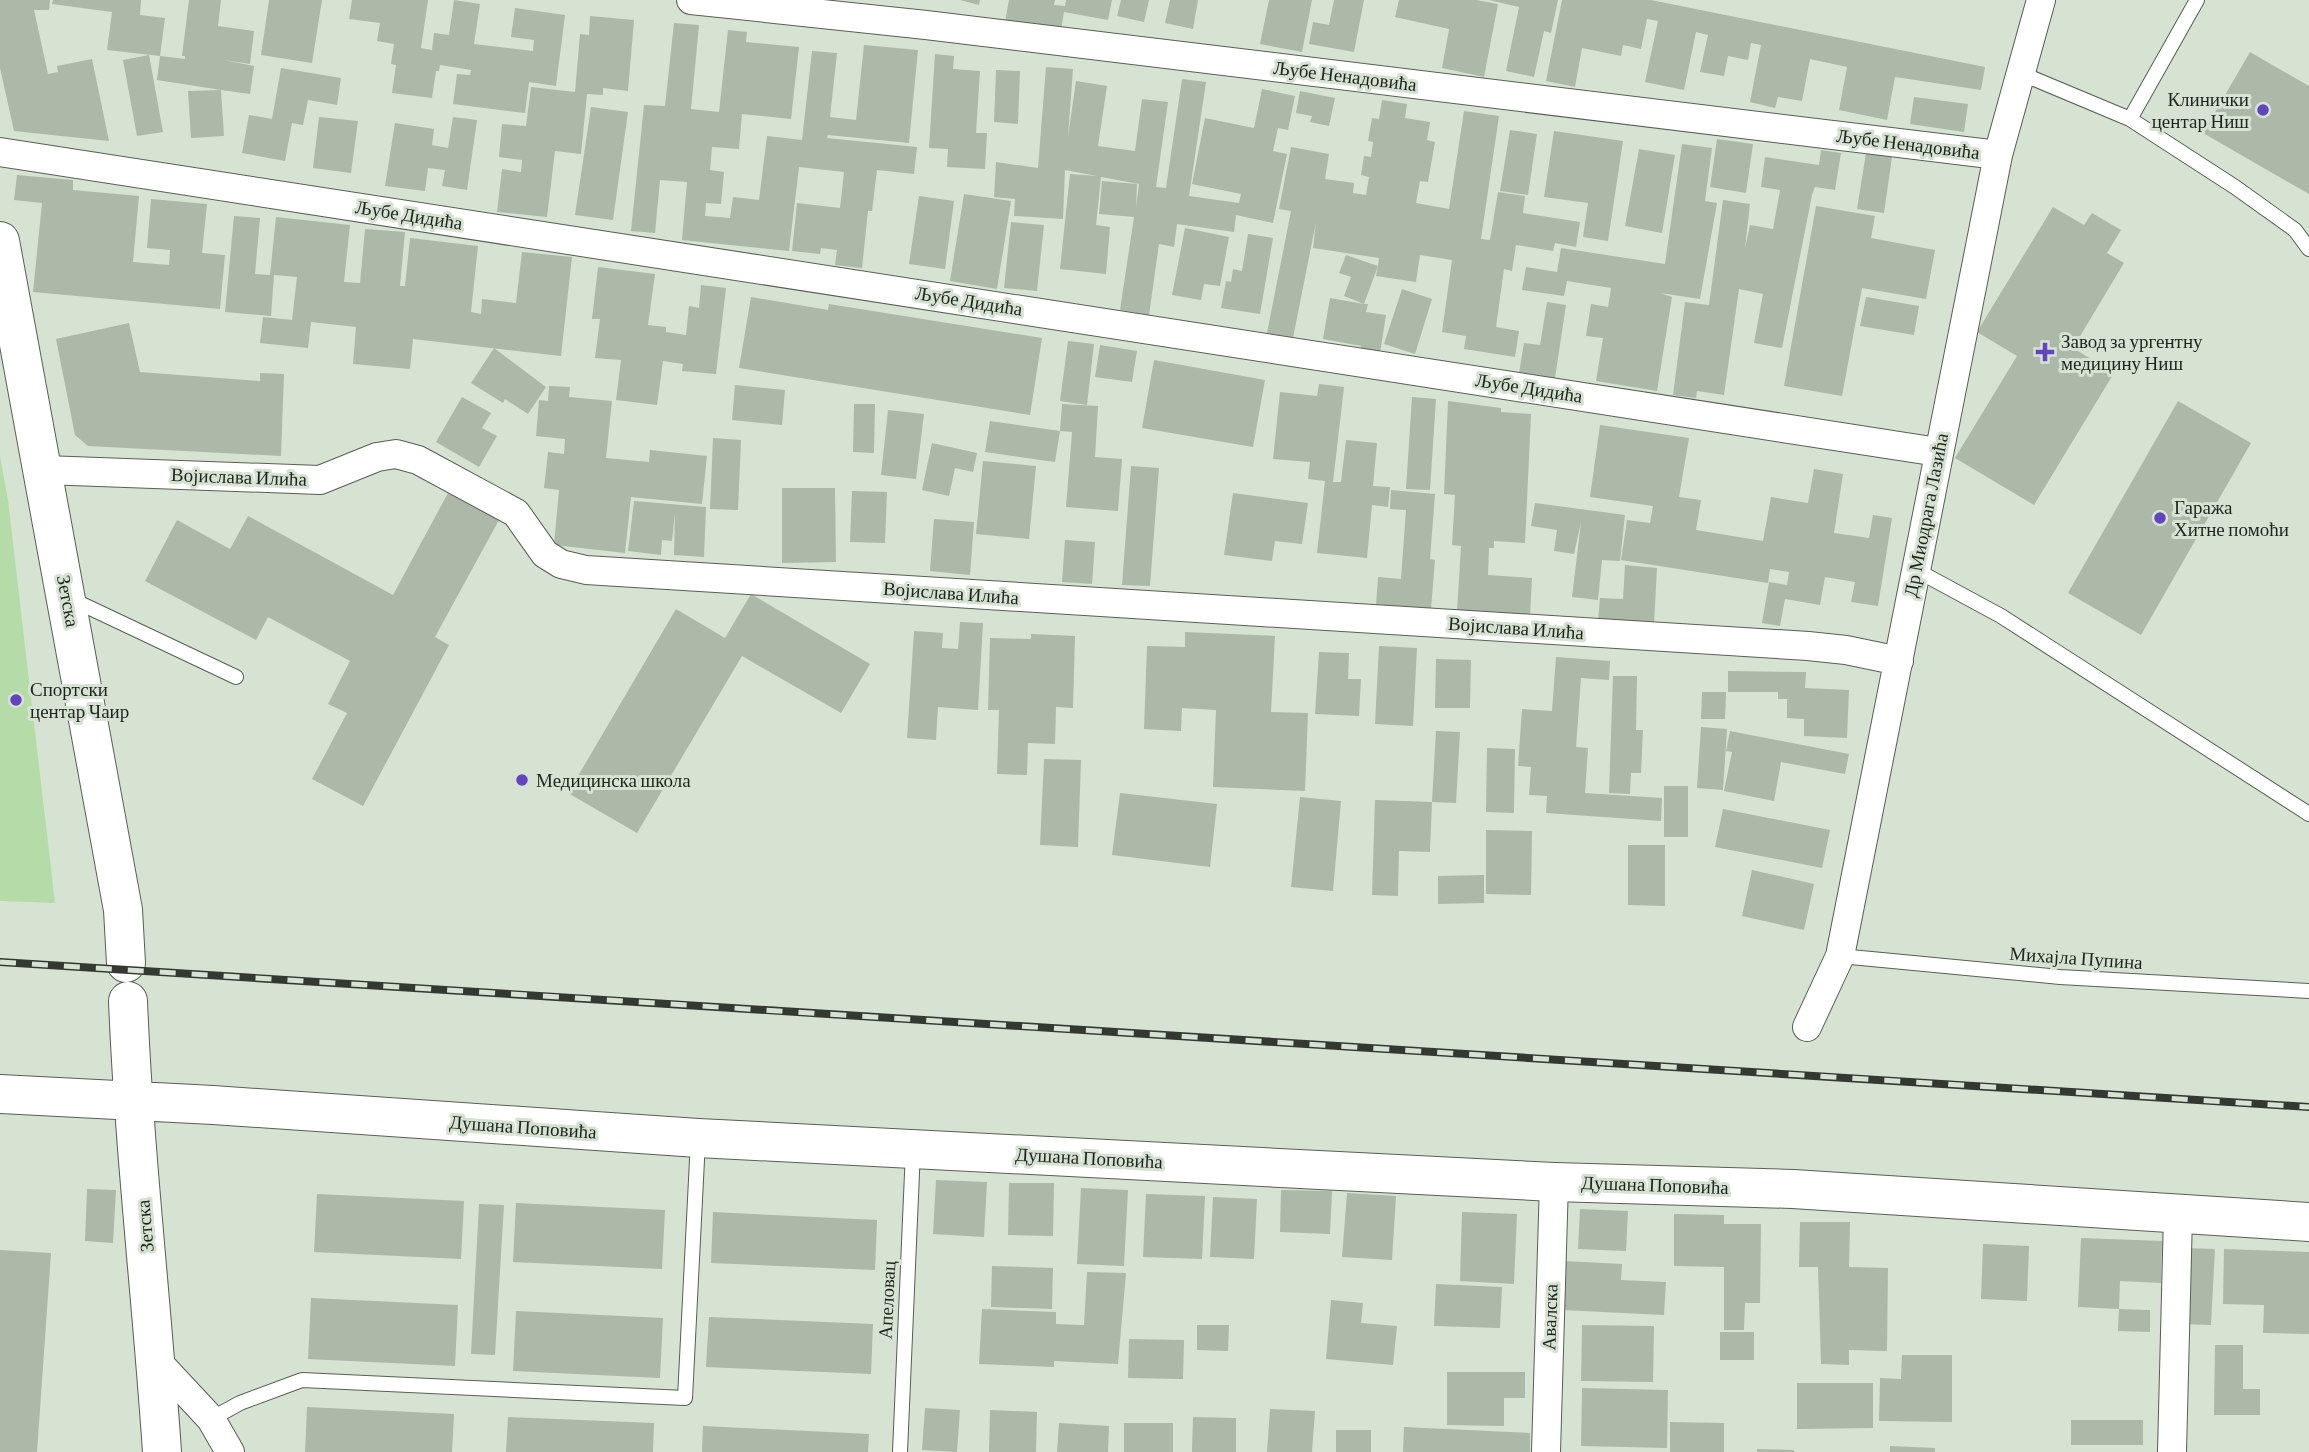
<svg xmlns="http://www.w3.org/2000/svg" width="2309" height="1452" font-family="'Crimson Pro',serif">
<rect width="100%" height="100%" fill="#d6e3d3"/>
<path fill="#b5dba9" d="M0 456 8 500 55 903 0 901Z"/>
<path fill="#acb8a8" d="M0 0H50L49 10H34L48 74 58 72 57 66 92 59 109 141 14 131 0 68Z
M53 0H141L140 15 165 18 160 56 185 59V56H182L189 0H221L218 26 254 31 250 64 223 60 254 66 250 94 221 90 224 136 191 138 188 91 221 90 157 80 160 56 107 50 112 12 52 4Z
M269 0H322L312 63 261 55Z
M352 0H428L421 48 432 50 434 33 449 35 454 0 480 4 474 44 533 51 534 40 511 37 515 8 565 15 556 86 529 82 525 113 453 104 457 74 470 75 471 70 440 65 439 71H436L432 98 392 93 396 65 391 64 394 44 377 41 380 23 349 19Z
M960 0H980L979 5Z
M1009 0H1055L1054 5 1065 6 1066 0H1112L1108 20 1064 12 1061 31 1005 22Z
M1121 0H1149L1144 22 1117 16Z
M1170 0H1198L1193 29 1165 23Z
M1269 0H1312L1302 52 1260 44Z
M1334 0H1364L1354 52 1309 44 1313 22 1329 25Z
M1399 0H1476L1498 4 1484 77 1442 68 1449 29 1395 17Z
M1489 0H1558L1551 33 1544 31 1534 77 1506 71 1519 7Z
M1562 0H1651L1985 67 1981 90 1895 77 1887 120 1839 110 1847 67 1810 59 1802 101 1778 97 1775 108 1750 102 1761 45 1751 43 1748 60 1728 56 1724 76 1700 72 1708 35 1696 32 1684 90 1645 82 1658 21 1647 19 1641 49 1623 45 1621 56 1582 48 1575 87 1546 81Z
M590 16 634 20 628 91 603 88V95L587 94 581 154 555 151 547 217 497 212 502 169 521 172 522 160 499 157 502 124 526 126 531 87 575 92 580 34 589 35Z
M674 23 699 25 691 109 719 112 728 30 747 32 746 42 799 47 791 119 742 114 739 149 712 147 710 170 724 172 721 204 706 203 705 216 730 218 733 197 759 200 767 136 802 140 812 51 837 53 830 117 856 120 864 45 918 50 909 143 828 135 827 138 917 147 914 174 877 170 872 211H868L862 268 835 265 837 250 821 248 820 254 792 251 797 203 840 208 844 172 799 167 789 251 682 240 687 182 660 180 655 233 631 231 644 105 665 106Z
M2250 52 2309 86V194L2203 133Z
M935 54 954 56 953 69 980 71 976 133H987L985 169 947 167 948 149 929 148Z
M149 55 163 132 137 136 123 60Z
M1046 67 1073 69 1068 137 1076 81 1107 86 1098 146 1135 151 1142 99 1168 102 1156 187 1166 188 1182 79 1206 82 1189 196 1239 203 1241 194 1192 184 1205 118 1254 128 1262 89 1295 96 1288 130 1278 128 1273 151 1287 154 1273 223 1236 215 1234 232 1177 224 1174 247 1159 244 1149 315 1120 310 1134 217 1099 214 1102 181 1137 184 1136 207 1139 184 1101 177 1096 225 1110 227 1106 274 1060 269 1070 174 1097 176 1065 170 1063 219 1014 216 1015 199 994 197 996 162 1038 168Z
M281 68 341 78 337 105 308 100 303 125 292 123 285 161 242 153 249 115 272 119Z
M996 70 1020 71 1018 124 994 122Z
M1300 91 1335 98 1329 126 1310 122 1312 116 1296 113Z
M1914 97 1968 104 1964 132 1910 124Z
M1382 100 1407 104 1405 118 1430 122 1427 140 1435 142 1428 182 1420 181 1416 203 1449 209 1464 111 1499 116 1481 239 1490 240 1498 192 1525 196 1523 213 1580 222 1576 247 1555 243 1553 251 1516 245 1512 271 1504 269 1496 327 1519 331 1515 357 1464 349 1466 336 1442 332 1452 260 1420 255 1416 282 1376 276 1378 266 1364 304H1368L1366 312 1386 315 1380 353 1360 351 1361 346 1323 339 1330 298 1364 304 1344 296 1351 277 1339 273 1346 255 1378 266 1379 258 1313 248 1316 222 1293 338 1267 333 1291 211 1279 209 1291 147 1329 154 1325 179 1354 183 1353 193 1366 195 1369 177 1361 175 1364 156 1371 157 1373 142 1368 141 1372 118 1379 119Z
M591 107 628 112 613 220 575 215Z
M319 117 358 121 351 173 313 168Z
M453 117 477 120 467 190 442 186 445 170 428 168 425 191 385 186 395 123 434 129 432 145 448 148Z
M1510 130 1537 134 1528 195 1500 191Z
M1554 131 1623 141 1608 241 1583 237 1588 203 1544 197Z
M1717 139 1753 144 1746 193 1710 187Z
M1682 144 1712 148 1705 201 1717 203 1700 299 1660 293 1672 297 1657 391 1596 381 1603 338 1586 336 1591 304 1608 307 1611 288 1567 281 1564 296 1522 290 1526 267 1557 272 1561 248 1665 264Z
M1639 149 1675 155 1662 233 1625 226Z
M1821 150 1841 153 1835 190 1815 187 1812 195 1782 348 1754 343 1763 294 1739 289 1724 395 1697 391 1696 398 1673 395 1685 302 1709 305 1723 200 1750 204 1745 248 1750 225 1773 229 1780 190 1761 187 1765 157 1819 165Z
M1866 153 1892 157 1884 213 1857 209Z
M17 175 73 180V190L139 196 133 262 169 265 170 250 147 248 151 199 207 204 202 253 225 255 220 309 33 292 42 203 14 200Z
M964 194 1011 201 997 289 950 281Z
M919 196 954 201 945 269 909 264Z
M1816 206 1875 216 1871 238 1935 250 1926 299 1862 288 1842 396 1784 386Z
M2053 207 2084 225 2092 213 2121 230 2107 253 2124 263 2073 348 2114 373 2034 505 1955 458 2017 356 1977 332Z
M234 216 260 218 255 274 270 275 276 217 350 225 344 282 360 283 365 229 405 232 400 286H405L410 238 478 246 471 312 481 314 482 299 516 303 522 252 572 257 561 356 413 339 410 369 353 364 356 327 311 322 308 348 260 343 263 317 292 320 297 277 274 275 271 316 225 312Z
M1011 222 1044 225 1037 291 1004 288Z
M1185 228 1229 237 1220 286 1204 284 1201 300 1172 295Z
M1248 234 1273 238 1260 314 1221 308 1226 281 1231 282 1233 269 1242 271Z
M598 267 655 274 648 325 666 327V332L686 335 689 306 699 308 701 285 726 288 716 374 682 371 683 364 663 361 657 405 616 400 621 360 595 358 600 319H592Z
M1402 289 1432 299 1415 354 1384 344Z
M751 297 828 310 829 304 1042 338 1030 415 739 368Z
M1866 297 1919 306 1914 335 1860 326Z
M1547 302 1566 305 1555 378 1519 373 1524 343 1540 345Z
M129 323 140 372 260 381V373L284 374 281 456 88 446 75 435 56 339Z
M1068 341 1094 344 1087 405 1060 401Z
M1100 345 1137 351 1132 382 1095 377Z
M494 348 546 387 528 414 505 399 503 403 471 383Z
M1154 360 1265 380 1253 447 1142 428Z
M1319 384 1344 387 1333 482H1341L1346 440 1377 443 1373 486 1390 487 1388 507 1372 505 1367 558 1317 553 1325 481 1308 479 1310 462 1273 459 1280 392 1317 396Z
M735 385 785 390 782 425 732 420Z
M549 386 570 387 569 397 612 401 606 458 649 462 650 450 707 456 702 504 631 497 625 553 554 545 559 490 544 488 548 452 564 454 565 439 536 436 539 400 548 401Z
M462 397 491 413 482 428 497 436 479 467 436 442Z
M1412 397 1436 399 1430 490 1406 489Z
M1448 401 1501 408V412L1531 414 1525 543 1494 541V548H1489L1488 575 1532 578 1530 617 1457 612 1461 546 1452 545 1455 495 1444 494Z
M2178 401 2251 443 2141 635 2068 593Z
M854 404H875L874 453 853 452Z
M1062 404 1098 406 1095 457 1122 459 1118 511 1066 507 1072 432 1060 431Z
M888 410 924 414 916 479 881 475Z
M990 421 1060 431 1055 462 985 452Z
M1600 425 1689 438 1679 497 1701 500 1696 530 1763 541 1771 497 1808 503 1814 469 1843 474 1834 533 1869 538 1873 515 1892 518 1878 606 1851 602 1855 582 1825 577 1820 605 1785 599 1780 626 1762 623 1769 582 1787 585 1789 572 1770 569 1768 583 1621 560 1627 520 1650 523 1653 506 1590 497Z
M713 438 741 440 738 510 710 509Z
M932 443 977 453 973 472 955 468 949 496 922 490Z
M983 461 1036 466 1029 539 976 534Z
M1131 466 1159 468 1150 586 1122 585Z
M782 488H835L836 562 782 563Z
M1391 490 1435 494 1430 559 1435 560 1431 609 1376 605 1378 577 1401 579 1406 510 1390 509Z
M852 491 887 492 885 543 850 542Z
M448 493 499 520 435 637 449 645 363 806 312 779 347 713 328 704 350 661 268 617 256 640 145 581 177 520 230 549 248 516 393 595Z
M1233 493 1308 503 1302 544 1275 541 1272 561 1224 555Z
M634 501 706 507 704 557 674 555 675 513 672 541 662 540 661 555 628 551Z
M1535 503 1625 515 1620 561 1602 560 1598 600 1572 597 1581 522 1574 554 1554 551 1557 530 1531 526Z
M934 519 974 522 970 575 930 571Z
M1065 540 1095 542 1092 584 1062 582Z
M1625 565 1657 568 1654 624 1598 621 1600 598 1623 599Z
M751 594 870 664 841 713 742 656 637 833 568 793 676 609 725 638Z
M960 622 983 623 978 710 938 707 936 740 907 738 914 631 943 633 942 648 958 649Z
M1185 632 1275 636 1271 712 1308 713 1305 791 1213 787 1216 710 1182 708 1181 731 1144 729 1147 646 1185 647Z
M1031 634 1075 636 1073 708 1056 707 1055 744 1028 743 1027 775 997 774 999 710H988L990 638 1031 639Z
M1379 646 1417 648 1413 726 1375 724Z
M1319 652 1349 653 1348 679H1361L1359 716 1315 714Z
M1556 657 1610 661 1609 680 1581 678 1576 747 1588 748 1585 793 1662 798 1661 821 1546 813 1547 796 1529 795 1531 767 1518 766 1522 709 1552 711Z
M1436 659 1471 660 1470 708H1435Z
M1728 671 1806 672 1805 688 1849 690 1847 738 1804 736V719L1787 718V699H1778V692H1728Z
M1613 676H1637L1636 730H1643L1641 773H1631L1630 794 1609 793Z
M1702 692H1726L1725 719H1701Z
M1701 727 1727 729 1723 790 1697 788Z
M1436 731 1460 732 1456 803 1432 802Z
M1730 731 1849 754 1845 774 1781 762 1774 801 1724 791 1732 752 1726 751Z
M1487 748 1515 749 1514 813 1486 812Z
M1044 759 1081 760 1078 847 1040 845Z
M1664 786H1688V837H1664Z
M1120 793 1217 804 1210 867 1112 855Z
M1300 797 1341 801 1333 891 1291 887Z
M1375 800 1432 802 1430 852 1399 851 1398 896 1372 895Z
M1723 809 1830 830 1822 868 1715 847Z
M1486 830 1532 831 1531 895 1486 894Z
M1628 845H1665V906L1628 905Z
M1752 870 1814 884 1804 930 1742 916Z
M1484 875V903L1438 904V876Z
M936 1180 987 1182 984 1237 933 1234Z
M1009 1183H1054L1053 1236 1008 1235Z
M1081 1188 1128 1190 1124 1266 1077 1264Z
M87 1189 116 1190 113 1243 85 1241Z
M1281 1190 1332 1191 1330 1234 1280 1232Z
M1347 1193 1396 1196 1392 1260 1342 1257Z
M317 1194 464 1201 461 1259 314 1252Z
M1146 1194 1205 1196 1202 1259 1143 1257Z
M1213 1197 1257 1199 1254 1259 1210 1257Z
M516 1203 665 1210 662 1269 513 1262Z
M479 1204 504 1205 495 1355 471 1354Z
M1580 1209 1628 1211 1626 1251 1578 1249Z
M713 1212 877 1220 875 1270 711 1263Z
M1462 1212 1517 1214 1514 1284 1460 1281Z
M1674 1214 1724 1215V1224H1761L1760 1303H1745L1744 1330H1724V1267L1674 1266Z
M1800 1222H1850L1849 1267 1888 1268 1887 1351 1849 1350V1365L1821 1364 1818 1267H1799Z
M2081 1238 2162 1241 2161 1283 2120 1281 2119 1309 2150 1310V1332L2118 1331 2119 1309 2078 1307Z
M1983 1244 2029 1246 2027 1301 1981 1299Z
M2186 1248 2215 1249 2211 1325 2183 1324Z
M2224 1249 2309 1252V1334L2263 1333 2264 1305 2223 1304Z
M0 1250 51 1253 37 1452H0Z
M1564 1261 1622 1264 1621 1280 1666 1282 1664 1315 1562 1310Z
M992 1266 1053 1268 1052 1309 991 1307Z
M1087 1272 1126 1273 1118 1364 1054 1361V1367L979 1364 982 1309 1056 1312V1324L1084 1325Z
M1436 1284 1502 1287 1500 1328 1434 1326Z
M311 1298 458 1305 455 1366 308 1359Z
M1331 1300 1363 1303 1361 1323 1397 1326 1393 1365 1326 1359Z
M516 1311 663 1318 660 1378 513 1371Z
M709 1317 873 1324 871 1374 706 1367Z
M1197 1325H1229L1228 1351 1197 1350Z
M1582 1325 1654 1326 1653 1382 1581 1381Z
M1720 1332H1754V1360H1720Z
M1129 1339 1184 1340 1183 1379 1128 1378Z
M2215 1345H2243V1389H2260V1415H2214Z
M1902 1355H1952V1422L1879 1421 1880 1378 1901 1379Z
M1447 1372H1525V1398H1504V1426L1447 1425Z
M1797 1383H1873V1428L1797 1429Z
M1582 1388 1668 1390 1667 1448 1581 1446Z
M307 1407 454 1414 452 1452H305Z
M925 1408 960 1410 957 1452 922 1450Z
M1270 1409 1315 1411 1312 1452H1267Z
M990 1410 1037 1412 1036 1452H989Z
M508 1417 654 1423 653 1452H506Z
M1193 1417 1236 1418V1452H1192Z
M2071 1420H2143V1445H2071Z
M1670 1422 1724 1423V1452H1670Z
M1059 1423 1109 1426 1108 1452H1057Z
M1124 1423H1173V1452H1124Z
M703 1426 869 1434 868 1452H702Z
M1404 1427 1530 1433V1452H1403Z
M1336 1430H1371V1452H1336Z
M1890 1446 1935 1448V1452H1890Z
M1757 1449 1794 1450V1452H1757Z"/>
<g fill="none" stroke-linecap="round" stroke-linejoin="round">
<g stroke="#556052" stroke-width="16">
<path id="lane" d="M2020 73 2130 119 2235 187 2295 230 2309 249
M2130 119 2197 0
M1916 570 2001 616 2309 814
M71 599 236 677
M1840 956 2060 977 2309 991
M211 1419 240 1403 302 1380 685 1398 698 1140
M900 1452 913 1150"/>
</g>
<g stroke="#556052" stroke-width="30">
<path id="street" d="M691 0 926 25 1998 155
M0 152 1938 452
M44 470 320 480 377 457 396 454 418 460 516 513 545 554 561 564 586 570 1808 646 1846 650 1899 661
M1807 1027 1840 956 1998 155 2041 0
M156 1360 211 1419 230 1452
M1546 1452 1554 1182
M2172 1452 2178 1215"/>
</g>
<g stroke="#556052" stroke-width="40">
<path id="secondary" d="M0 241 123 910 126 963
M128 1001C134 1151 152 1302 162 1452
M0 1094 213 1105 698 1138 1554 1182 1793 1189 2309 1222"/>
</g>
<use href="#lane" stroke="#fff" stroke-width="14"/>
<use href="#street" stroke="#fff" stroke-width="28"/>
<use href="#secondary" stroke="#fff" stroke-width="38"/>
<g stroke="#333932" stroke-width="8">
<path id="rail" d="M0 962 2309 1107"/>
</g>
<use href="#rail" stroke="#d6e3d3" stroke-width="5" stroke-dasharray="16" stroke-linecap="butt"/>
</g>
<g fill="#6045be" stroke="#d6e3d3" stroke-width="2.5">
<circle cx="2263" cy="110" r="7"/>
<path d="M2041.5 341.5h7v7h7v7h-7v7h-7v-7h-7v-7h7z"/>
<circle cx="2160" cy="518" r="7"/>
<circle cx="16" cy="700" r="7"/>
<circle cx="522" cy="780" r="7"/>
</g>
<g text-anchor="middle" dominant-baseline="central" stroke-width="6" stroke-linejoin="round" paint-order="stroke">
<g font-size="19" fill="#1f241e" stroke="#d6e3d3">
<text transform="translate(1345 76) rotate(7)">Љубе Ненадовића</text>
<text transform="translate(1908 144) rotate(7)">Љубе Ненадовића</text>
<text transform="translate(409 215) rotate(9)">Љубе Дидића</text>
<text transform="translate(969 301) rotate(9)">Љубе Дидића</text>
<text transform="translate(1529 388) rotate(9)">Љубе Дидића</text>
<text transform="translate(239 477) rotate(2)">Војислава Илића</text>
<text transform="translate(1926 515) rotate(-79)">Др Миодрага Лазића</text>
<text transform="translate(951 593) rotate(4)">Војислава Илића</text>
<text transform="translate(68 601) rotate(79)">Зетска</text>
<text transform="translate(1516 628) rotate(4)">Војислава Илића</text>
<text transform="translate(2076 958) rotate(4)">Михајла Пупина</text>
<text transform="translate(523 1127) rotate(4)">Душана Поповића</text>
<text transform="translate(1089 1158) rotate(3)">Душана Поповића</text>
<text transform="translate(1655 1185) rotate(2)">Душана Поповића</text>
<text transform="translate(145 1226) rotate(-95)">Зетска</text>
<text transform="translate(887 1300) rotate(-87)">Апеловац</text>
<text transform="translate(1550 1317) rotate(-88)">Авалска</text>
</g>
<g font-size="19" fill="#1f241e" stroke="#d6e3d3" text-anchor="start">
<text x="2249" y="99" text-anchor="end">Клинички<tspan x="2249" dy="22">центар Ниш</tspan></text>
<text x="2061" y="341">Завод за ургентну<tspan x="2061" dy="22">медицину Ниш</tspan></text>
<text x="2174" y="507">Гаража<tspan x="2174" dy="22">Хитне помоћи</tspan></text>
<text x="30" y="689">Спортски<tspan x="30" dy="22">центар Чаир</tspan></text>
<text x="536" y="780">Медицинска школа</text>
</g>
</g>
</svg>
